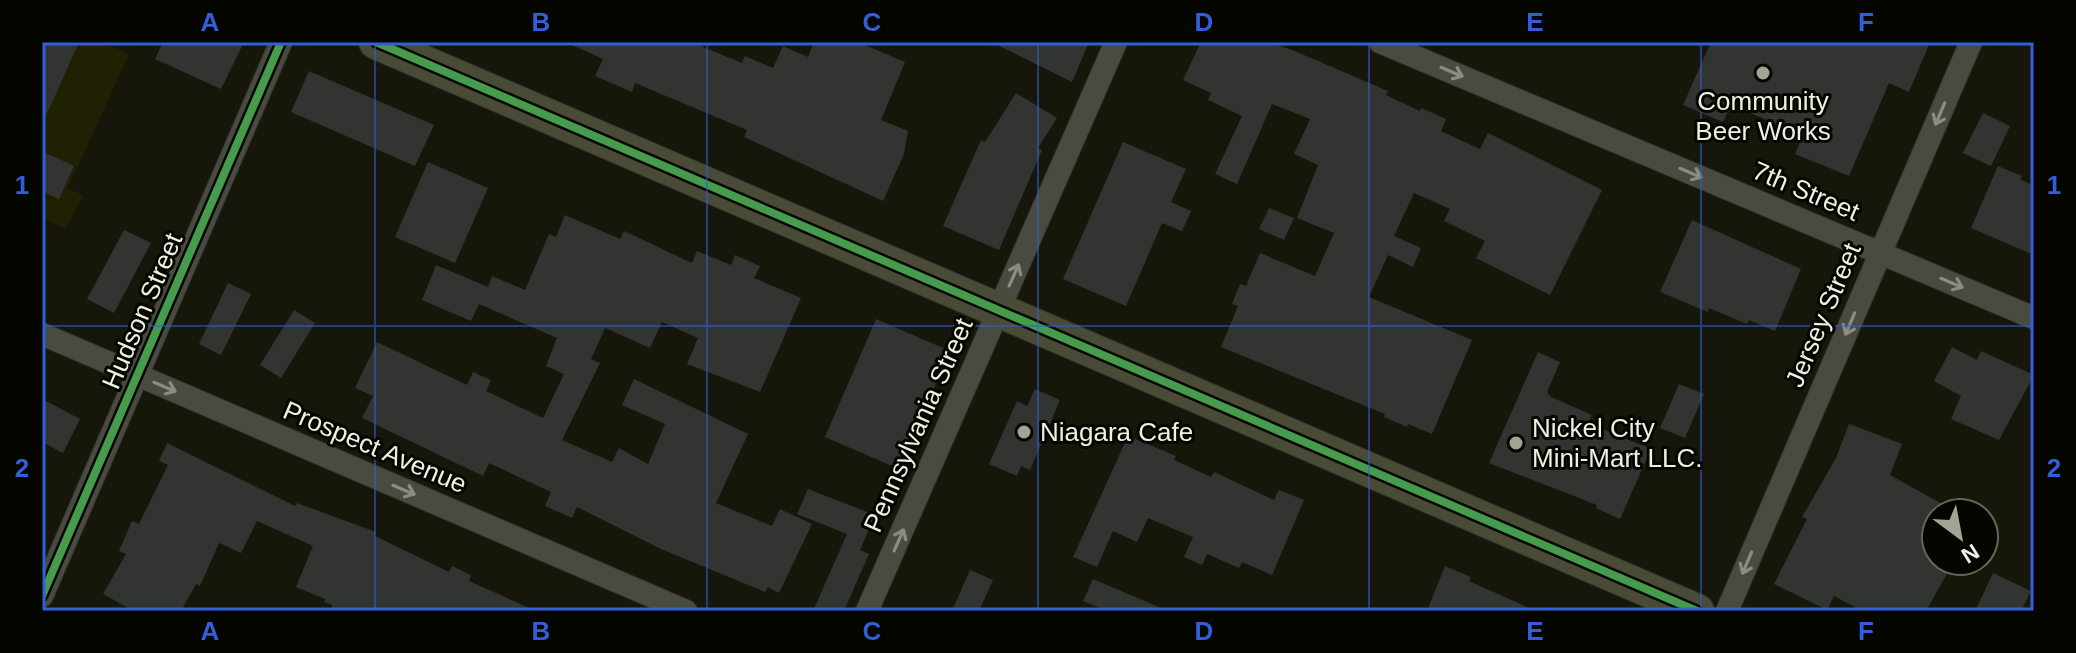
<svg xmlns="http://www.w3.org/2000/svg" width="2076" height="653" font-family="Arial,sans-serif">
<rect width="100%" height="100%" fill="#16170a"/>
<path fill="#1f2102" d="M42 42H102L129 54 68 188 84 196 65 229 42 218Z"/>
<path fill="#323432" d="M42 42H79L42 125Z
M163 42H244L221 89 155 59Z
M565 42H705L703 47 742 63 745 56 773 68 783 46 808 57 814 42H858L905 62 881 120 908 131 904 154 883 201 744 137 747 130 635 83 632 92 595 76 603 59Z
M991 42H1089L1072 82Z
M1201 42H1269L1297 52 1388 91 1386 95 1420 111 1421 108 1446 119 1441 131 1480 149 1488 133 1602 190 1550 295 1476 258 1485 241 1444 221 1450 209 1414 193 1394 236 1421 248 1413 267 1388 255 1369 297 1472 340 1432 434 1408 424 1407 427 1384 417 1385 414 1221 347 1238 306 1232 304 1240 284 1246 286 1260 253 1315 276 1334 233 1297 218 1318 165 1294 154 1310 119 1272 104 1237 184 1215 174 1242 116 1208 100 1211 93 1183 80Z
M1711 42H1930L1909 92 1889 83 1849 176 1795 154 1803 135 1731 105 1723 122 1683 105Z
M309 71 434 125 415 166 291 112Z
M1016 93 1057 118 1038 148 1042 150 999 250 943 226 981 140 985 142Z
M1983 113 2010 126 1991 166 1963 153Z
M1123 142 1186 169 1171 202 1191 211 1182 231 1162 223 1126 306 1063 279Z
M42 151 74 166 59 199 42 191Z
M428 162 488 188 455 263 395 237Z
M1998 166 2022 176 2020 179 2034 186V255L1971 228Z
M1269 208 1294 218 1284 240 1259 229Z
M565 215 620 239 624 231 692 263 697 251 731 265 735 255 760 266 754 278 801 298 760 392 687 364 698 338 662 322 650 348 605 328 591 359 600 363 562 440 612 462 619 448 648 464 665 424 622 405 634 379 748 434 716 503 772 526 780 509 812 524 779 593 768 587 765 592 661 549 577 507 572 518 545 506 551 492 489 463 483 476 362 418 373 396 355 388 377 342 467 385 473 372 491 380 486 391 543 418 564 374 546 366 557 338 479 304 471 321 422 300 436 265 488 287 492 276 525 290 549 234 556 237Z
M1692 220 1801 269 1775 331 1749 320 1747 324 1709 308 1708 312 1660 292Z
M124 230 151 243 114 313 87 299Z
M228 283 251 294 221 355 199 344Z
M294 310 315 323 281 378 260 365Z
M876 319 950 351 899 469 825 437Z
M1952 347 1977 360 1981 351 2034 375 1999 440 1951 419 1961 396 1934 381Z
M1538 352 1560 362 1547 392 1551 397 1592 415 1588 423 1651 449 1620 519 1596 508 1597 505 1489 463Z
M1679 384 1704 394 1685 438 1660 428Z
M1035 389 1060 400 1030 470 1021 466 1017 476 989 464 1017 401 1027 406Z
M42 399 80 419 63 453 42 442Z
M1849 424 1902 444 1890 475 1944 505 1921 544 1936 552V561H1954L1926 611H1863L1834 596 1827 610 1774 584 1807 519 1802 517 1836 458Z
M1128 436 1176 456 1174 460 1211 477 1214 472 1274 500 1279 490 1304 500 1272 575 1242 562 1239 568 1207 554 1202 565 1184 557 1193 537 1148 518 1137 542 1113 531 1097 567 1073 557Z
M167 443 295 506 297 503 376 532 375 536 449 572 452 566 471 575 469 581 536 611H330L332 605 324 602 325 599 296 587 313 546 257 521 241 553 219 543 200 586 196 584 181 611H134L103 594 126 554 119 551 132 521 139 524 168 465 159 461Z
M808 489 875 515 860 550 869 554 844 611H813L847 534 797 514Z
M1445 566 1471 577 1469 581 1536 611H1427Z
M970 570 993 580 979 611H952Z
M1993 573 2031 591 2021 611H1975Z
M1093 579 1168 611H1107L1083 601Z"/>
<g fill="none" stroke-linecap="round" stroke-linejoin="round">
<g stroke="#303129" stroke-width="24">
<path id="street" d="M1380 42 2034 318
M42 334 686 611
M42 596 281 42
M867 611 1116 42
M1727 611 1971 42"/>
</g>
<g stroke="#303129" stroke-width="36">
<path id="primary" d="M376 42 1697 611"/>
</g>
<use href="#street" stroke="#4a4b40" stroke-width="22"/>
<use href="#primary" stroke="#4a4b36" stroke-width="34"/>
<g stroke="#060601" stroke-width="13">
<path id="cycleway" d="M376 42 1697 611
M42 596 281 42"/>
</g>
<use href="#cycleway" stroke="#469c4c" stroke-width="8"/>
</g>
<defs><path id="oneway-shaft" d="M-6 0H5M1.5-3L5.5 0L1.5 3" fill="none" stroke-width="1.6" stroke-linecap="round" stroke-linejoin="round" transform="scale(2)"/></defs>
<g stroke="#8c8d80">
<use href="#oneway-shaft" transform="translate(1452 72) rotate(23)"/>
<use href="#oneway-shaft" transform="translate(1940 114) rotate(113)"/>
<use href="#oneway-shaft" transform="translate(1691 173) rotate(23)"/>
<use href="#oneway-shaft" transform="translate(1014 275) rotate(-66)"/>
<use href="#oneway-shaft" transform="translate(1952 283) rotate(23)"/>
<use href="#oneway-shaft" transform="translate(1850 324) rotate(113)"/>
<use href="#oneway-shaft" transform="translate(165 387) rotate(23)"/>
<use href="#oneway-shaft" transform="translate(404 490) rotate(23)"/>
<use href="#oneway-shaft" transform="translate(899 540) rotate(-66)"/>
<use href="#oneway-shaft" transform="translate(1747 563) rotate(113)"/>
</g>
<path fill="none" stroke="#325ed9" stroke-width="2" stroke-opacity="0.55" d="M375 42V611M707 42V611M1038 42V611M1369 42V611M1701 42V611M42 326H2034"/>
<g fill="#a2a495" stroke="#060601" stroke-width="3">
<circle cx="1763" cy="73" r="8"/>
<circle cx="1024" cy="432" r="8"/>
<circle cx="1516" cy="443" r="8"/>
</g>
<g text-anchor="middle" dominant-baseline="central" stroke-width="6" stroke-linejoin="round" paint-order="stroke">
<g font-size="26" fill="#eef0e0" stroke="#060601" text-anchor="start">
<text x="1763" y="101" text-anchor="middle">Community<tspan x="1763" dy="30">Beer Works</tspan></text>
<text x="1532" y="428">Nickel City<tspan x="1532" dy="30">Mini-Mart LLC.</tspan></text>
<text x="1040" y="432">Niagara Cafe</text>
</g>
<g font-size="26" fill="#eef0e0" stroke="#060601">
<text transform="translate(1806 191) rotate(23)">7th Street</text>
<text transform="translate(142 311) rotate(-67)">Hudson Street</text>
<text transform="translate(1823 315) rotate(-67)">Jersey Street</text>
<text transform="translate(918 425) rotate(-66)">Pennsylvania Street</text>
<text transform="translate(375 447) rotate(23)">Prospect Avenue</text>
</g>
</g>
<rect width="2076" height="653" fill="none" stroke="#060601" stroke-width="88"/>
<g transform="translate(1960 537) rotate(148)"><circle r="38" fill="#060601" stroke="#63645a" stroke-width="2"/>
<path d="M0-6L14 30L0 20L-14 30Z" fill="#a2a495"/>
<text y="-12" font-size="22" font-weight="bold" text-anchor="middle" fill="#eef0e0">N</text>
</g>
<rect x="44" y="44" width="1988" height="565" fill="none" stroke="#325ed9" stroke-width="3"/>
<g font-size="26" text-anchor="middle" font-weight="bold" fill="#325ed9">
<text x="210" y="31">A</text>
<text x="541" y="31">B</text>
<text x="872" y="31">C</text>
<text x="1204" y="31">D</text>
<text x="1535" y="31">E</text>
<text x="1866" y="31">F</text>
<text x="22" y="194">1</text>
<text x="2054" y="194">1</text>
<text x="22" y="477">2</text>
<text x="2054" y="477">2</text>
<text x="210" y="640">A</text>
<text x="541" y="640">B</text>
<text x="872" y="640">C</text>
<text x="1204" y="640">D</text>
<text x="1535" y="640">E</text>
<text x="1866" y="640">F</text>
</g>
</svg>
